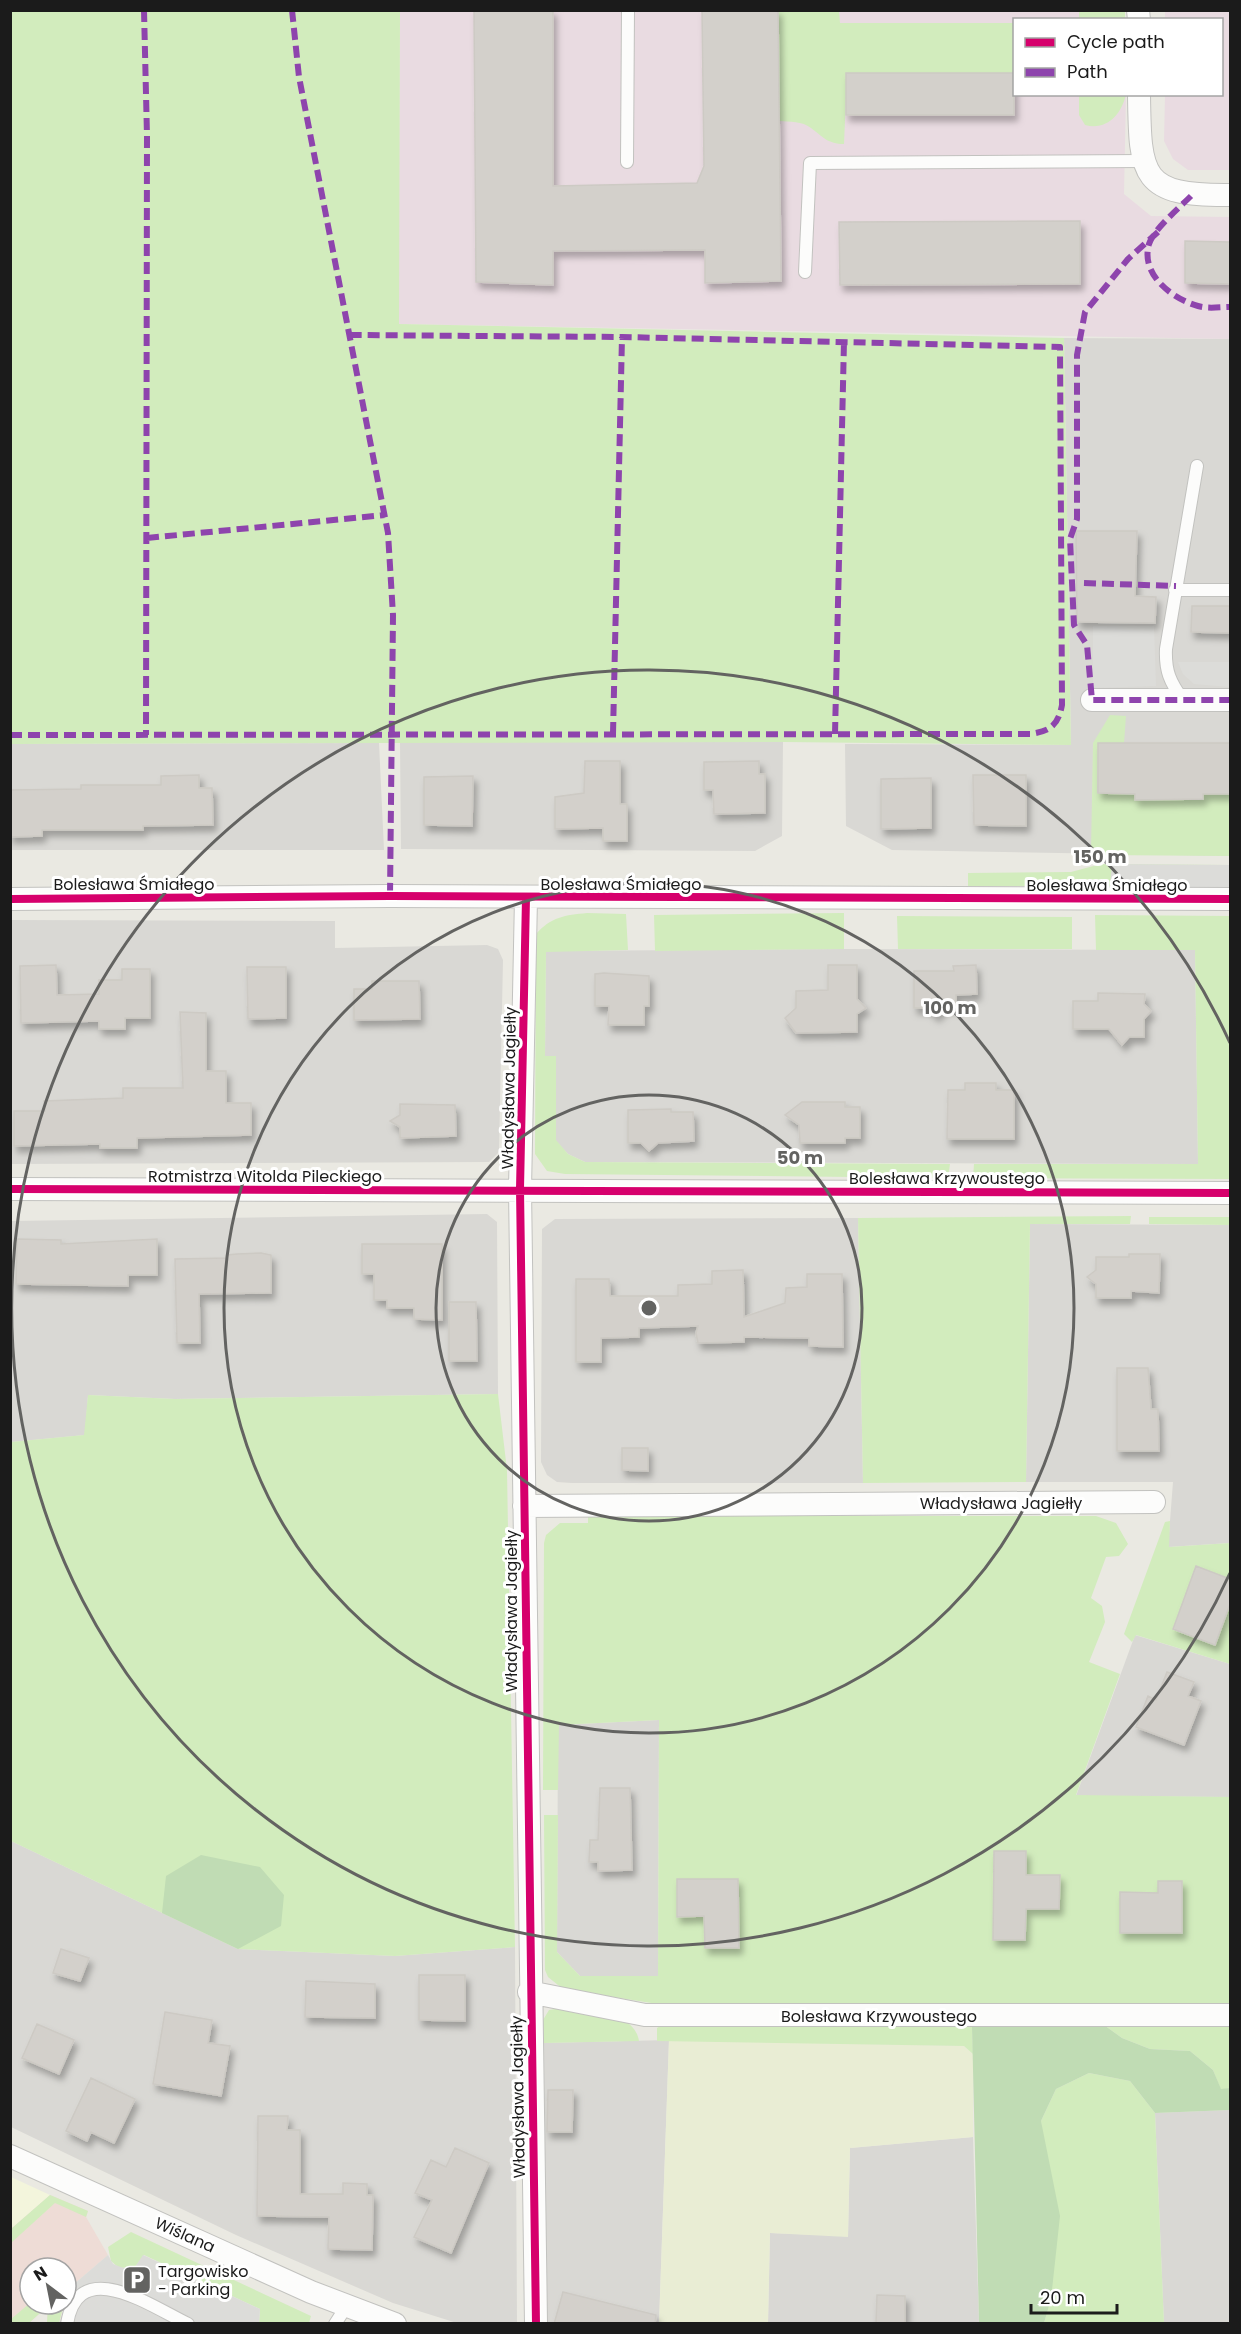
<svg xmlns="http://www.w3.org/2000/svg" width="1241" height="2334" font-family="Poppins,sans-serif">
<defs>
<filter id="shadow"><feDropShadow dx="3.5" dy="6" stdDeviation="3" flood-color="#0004"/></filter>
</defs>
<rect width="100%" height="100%" fill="#eae9e2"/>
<path fill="#d9d8d4" d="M1064 338 1230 339V856L892 850 846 826 845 744 1071 745Z
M400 742H783L782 836 755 851 401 849Z
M379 743 384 850H11L10 744Z
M10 920 335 921V948L487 945 498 949 503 960 499 1152 489 1162 11 1164Z
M844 949 1195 950 1198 1164 585 1162 568 1154 556 1141V1056L545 1057 546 951Z
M487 1214 497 1222 498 1394 175 1399 88 1395 85 1435 11 1442V1221Z
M858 1218 863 1483H572L557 1482 547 1475 541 1462 542 1229 555 1219Z
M1030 1224 1230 1225V1543L1168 1547 1173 1482H1026Z
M1135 1635 1230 1664V1797L1076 1796Z
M659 1720 658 1976H580L557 1952 558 1725Z
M11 1841 238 1949 395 1956 515 1947 517 2323H457L393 2303 236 2235 11 2127Z
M669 2040 659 2323H546L544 2043Z
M1230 2110V2323H1164L1155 2113Z
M973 2137 979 2323 768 2324 770 2233 848 2236 850 2148Z"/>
<path fill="#eedcd6" d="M50 2195 88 2211 86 2217 108 2255 66 2291V2268H30V2304H64L59 2323H47L48 2306 29 2323H11L10 2229Z"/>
<path fill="#e9dbe1" d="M400 11H1125V19L1014 20V94L1126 95 1124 194 1151 216 1230 217V339L398 324Z
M1165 11H1230V170H1188L1173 159 1164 141 1165 95 1222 94V20L1165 19Z"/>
<path fill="#f3f5dc" d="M11 2177 50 2195 11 2229Z"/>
<path fill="#e9edd4" d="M669 2040 964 2046 973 2054V2137L850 2148 848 2237 770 2233 768 2323 659 2324Z"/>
<path fill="#d2ecbd" d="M10 11H400L399 324 1064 338 1071 745 783 742 11 744Z
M778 11H839L840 23H1014V73H847L844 144C828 144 823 137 811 128 802 121 790 122 779 121Z
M1079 11H1125V19H1079Z
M1126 94C1122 114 1107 131 1085 125L1079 115V95Z
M1110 715 1126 716 1124 743H1098L1097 793 1186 794 1187 800H1203V794H1230V856L1098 855 1091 851 1093 743Z
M1101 864 1230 865V886H968V873L1071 872Z
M587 913 626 914 628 950 546 952 545 1056H556V1140L568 1154 585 1162 950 1164 948 1178 565 1174 547 1171 535 1154 536 934C551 917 565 915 587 913Z
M844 913V949L655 951 654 915Z
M1095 915 1230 916V1179L973 1178 974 1164H1198L1195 950H1096Z
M897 916 1072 917V949H898Z
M1131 1216 1130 1224H1030L1026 1482 863 1483 858 1218Z
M1149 1217H1230V1225L1149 1224Z
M498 1394 507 1470 515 1947 395 1956 238 1949 11 1841V1442L84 1435 88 1395 175 1399Z
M588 1516H1096L1116 1523 1128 1544 1119 1556 1106 1557 1091 1598 1102 1606 1105 1622 1089 1662 1120 1674 1076 1795 1230 1797V2007L664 2005 563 1989 548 1977 545 1970 544 1815H558L557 1952 580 1976H658L659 1720 559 1725 558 1790H543L544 1543 546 1535 560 1523H588Z
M1170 1521 1169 1547 1230 1543V1664L1136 1635 1132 1642 1124 1634 1165 1522Z
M561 2008C587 2012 634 2010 639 2041L544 2043 543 2020 549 2010Z
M663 2024 972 2027 973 2054 964 2046 657 2041V2028Z
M1104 2025 1230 2027V2088L1221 2090 1213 2070 1190 2051 1150 2049 1122 2038Z
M1089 2073 1130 2081 1155 2113 1164 2323H1044L1051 2298 1041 2121 1056 2089Z
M50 2195 88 2211 86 2217 55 2203 11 2243V2229Z
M131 2232 311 2316 309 2323H259L260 2309 144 2255 135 2267 119 2268 111 2261 108 2247Z
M30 2303 64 2304 59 2323H47L48 2306 29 2323H11L10 2320Z"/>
<path fill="#c0dcb4" d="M201 1855 260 1867 284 1895 281 1926 238 1949 162 1913 166 1876Z
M1104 2025 1122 2038 1150 2049 1190 2051 1213 2070 1221 2089 1230 2088V2110L1155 2113 1130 2081 1089 2073 1056 2089 1041 2121 1060 2216 1051 2299 1044 2323H979L972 2027Z"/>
<path fill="#dcdcd9" d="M1093 626H1154L1156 686 1093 688Z
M1178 662H1230V687L1194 684 1183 674Z
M1112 864 1230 865V889L1110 886Z
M108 2255 113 2264 126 2269 135 2267 143 2255 260 2309 259 2323 59 2324 66 2304V2291Z"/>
<path fill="#d3d0cb" stroke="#cdcac4" stroke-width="1.5" filter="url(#shadow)" d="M474 10H553V186L697 183 704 166 702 10H778L781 281 705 283V250L553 251V285L476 282Z
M846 73H1014V115H846Z
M1080 221V284L840 285 839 222Z
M1185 241 1230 242V284L1185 283Z
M1076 531H1137L1135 596 1156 597 1155 623 1077 622Z
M1192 606H1230V633L1191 632Z
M1098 743H1230V794H1203V799L1135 800V794L1098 793Z
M585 761H620V804H627V841H603V828L555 829V797L584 793Z
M759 761V774H765V813L714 814 713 790H704V762Z
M199 775V788H212L213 825 143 826V830H42V836L10 837V790L81 789V785H161V776Z
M973 775H1026V826L974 825Z
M473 776 472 826 424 825V777Z
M931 778V828L881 829V779Z
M56 965 57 995 99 994V980H122V969H150V1018H125V1029H99V1021L21 1023 20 966Z
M828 965H857V999L866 1008 857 1014V1032L796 1033 785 1018 796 1008V991L828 990Z
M976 965 977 994 956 995V1007H944L936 1016 927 1008H914V971H954L953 966Z
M247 967H286V1018L248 1019Z
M604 973 649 976V1006H644V1025H608L609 1006H595V974Z
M372 981H419L420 1019 354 1020V989H372Z
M1098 993 1145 994 1144 1004 1151 1011 1144 1019V1037H1129L1122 1045 1109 1029H1073V1001H1098Z
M180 1012 206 1013V1071H226V1103H251V1135L137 1138V1148H100V1144L14 1146V1111H45L44 1101 123 1098V1088H183Z
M965 1083H996V1090H1014V1139H947L948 1090H965Z
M802 1102H845V1107H860V1138H845V1143H800L799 1125 785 1115Z
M400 1104 455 1105 456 1136 400 1138V1127L390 1121 400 1115Z
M671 1109V1112H693L694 1141 658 1143 649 1151 641 1143H628V1110Z
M17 1239 61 1240V1244L157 1239V1275H128V1286L16 1284Z
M362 1244H442V1320L414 1319V1308H387V1300H374V1274H362Z
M261 1253 271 1255V1293L199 1294 200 1343H177L175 1259 227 1258V1255L237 1254Z
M1129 1254H1160L1159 1293 1131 1291V1298H1096V1284L1087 1277 1096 1270V1257H1129Z
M743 1270 744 1317 785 1303 786 1288 807 1287V1274H842L843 1347 809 1346V1338L744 1337V1342L698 1343 696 1333 698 1326 639 1328V1337L601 1338V1362H576V1279H609L610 1296H678V1285L712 1284V1271Z
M449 1302H476L477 1361H449Z
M1117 1368H1148L1151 1409H1158L1159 1451H1117Z
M622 1448H648V1471L622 1470Z
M1196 1566 1230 1579V1604L1215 1645 1173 1629Z
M1167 1672 1194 1682 1188 1696 1201 1701 1184 1745 1136 1727 1148 1696 1156 1700Z
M600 1788H630L632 1870 598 1871V1862H589L590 1840H598Z
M994 1851H1026V1875H1060L1059 1909H1026L1025 1940H993Z
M677 1879H738L739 1948H705L704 1916 677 1917Z
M1158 1881H1182V1933H1120V1892L1158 1893Z
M61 1949 89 1958 80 1981 53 1973Z
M419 1975H465V2021L419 2020Z
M306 1981 375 1984V2018L305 2017Z
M165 2012 212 2020 208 2043 230 2046 221 2096 153 2084Z
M37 2024 74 2040 59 2074 22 2058Z
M91 2078 135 2099 114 2143 91 2132 87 2141 66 2131Z
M548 2090H573L572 2132H547Z
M258 2116H288L287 2130H300V2194H343V2183L367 2184V2195H373L372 2250 328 2249 329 2217 257 2216Z
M455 2148 489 2163 451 2253 414 2237 432 2200 415 2193 431 2160 446 2167Z
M563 2292 656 2315 655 2324H554Z
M877 2295 905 2296V2324H876Z"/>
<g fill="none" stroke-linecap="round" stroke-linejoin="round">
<g stroke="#c2c2bf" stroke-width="14">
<path id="service" d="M627 162 628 10
M805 272 810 163 1143 161
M1175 590H1230
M1183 700C1170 682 1165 671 1166 649L1197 466
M67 2324C78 2254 152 2307 188 2324
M335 2324 346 2307"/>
</g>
<g stroke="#c2c2bf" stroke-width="24">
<path id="minor" d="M1138 10 1139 20
M1139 94C1140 177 1141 196 1230 195
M1092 700H1230
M526 898 520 1189 536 2324
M10 899 390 896 1230 899
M10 1189 1230 1193
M524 1506 1154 1502
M529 1992 645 2015H1230
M10 2156 311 2292 395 2324"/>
</g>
<use href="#service" stroke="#fcfcfb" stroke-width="12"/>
<use href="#minor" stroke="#fcfcfb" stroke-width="22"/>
<path stroke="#8e44ad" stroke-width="6" stroke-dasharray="12 6" stroke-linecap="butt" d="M144 10 147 136 146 735
M292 10 299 77 388 533 393 615 390 896
M1191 196C1180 207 1154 229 1149 244 1140 275 1173 299 1198 306 1208 309 1220 307 1230 307
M1158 232 1128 259 1085 312 1077 355V519L1070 539 1074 625 1087 645 1092 700H1230
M147 538 385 515
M1084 583 1176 586
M613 734 622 337
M835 734 844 341
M10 735 1030 734C1050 731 1058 726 1062 705L1060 347 622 337 351 335"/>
<g stroke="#fff" stroke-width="11">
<path id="cycleway" d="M526 898 520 1189 536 2324
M10 899 390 896 1230 899
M10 1189 1230 1193"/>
</g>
<use href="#cycleway" stroke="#d6006c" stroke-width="8"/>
</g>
<g fill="none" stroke="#636361" stroke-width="3">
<circle cx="649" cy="1308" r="213"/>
<circle cx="649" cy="1308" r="425"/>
<path d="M1230 1573A638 638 0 1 1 1230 1043"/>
</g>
<defs>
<g id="parking-square" transform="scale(1.5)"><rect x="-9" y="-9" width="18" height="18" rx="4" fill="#636361" stroke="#fff"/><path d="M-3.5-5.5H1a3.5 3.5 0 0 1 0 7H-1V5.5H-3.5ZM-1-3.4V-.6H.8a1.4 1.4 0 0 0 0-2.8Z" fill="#fff"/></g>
</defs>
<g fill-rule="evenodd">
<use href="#parking-square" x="137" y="2280"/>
</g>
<g text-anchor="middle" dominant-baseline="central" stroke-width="6" stroke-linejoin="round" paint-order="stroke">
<g font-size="16" fill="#1b1b1b" stroke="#fff">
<text x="134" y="884">Bolesława Śmiałego</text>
<text x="621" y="884">Bolesława Śmiałego</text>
<text x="1107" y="885">Bolesława Śmiałego</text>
<text transform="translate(509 1088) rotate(-89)">Władysława Jagiełły</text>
<text x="265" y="1176">Rotmistrza Witolda Pileckiego</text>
<text x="947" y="1178">Bolesława Krzywoustego</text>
<text x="1001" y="1503">Władysława Jagiełły</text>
<text transform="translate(511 1611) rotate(-90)">Władysława Jagiełły</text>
<text x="879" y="2016">Bolesława Krzywoustego</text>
<text transform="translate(518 2097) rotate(-91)">Władysława Jagiełły</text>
<text transform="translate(185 2235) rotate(24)">Wiślana</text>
</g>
<g font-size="16" fill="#1b1b1b" stroke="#fff" text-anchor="start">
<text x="158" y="2271">Targowisko<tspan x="158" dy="18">- Parking</tspan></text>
</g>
</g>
<circle cx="649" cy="1308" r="9" fill="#636361" stroke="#fff" stroke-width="3"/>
<g font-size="18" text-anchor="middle" font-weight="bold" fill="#636361" stroke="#fff" stroke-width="6" stroke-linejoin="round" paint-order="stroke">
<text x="1100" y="863">150 m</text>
<text x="950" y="1014">100 m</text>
<text x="800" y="1164">50 m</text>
</g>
<rect width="1241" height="2334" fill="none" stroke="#1b1b1b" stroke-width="24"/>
<rect x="1013" y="18" width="210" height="78" fill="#ffffff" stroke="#a4a4a4" stroke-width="1.5"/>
<rect x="1025" y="38" width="30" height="9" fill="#d6006c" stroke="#a4a4a4" stroke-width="1.5"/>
<text x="1067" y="48" font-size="18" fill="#1b1b1b">Cycle path</text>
<rect x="1025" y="68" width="30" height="9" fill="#8e44ad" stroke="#a4a4a4" stroke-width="1.5"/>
<text x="1067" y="78" font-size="18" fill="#1b1b1b">Path</text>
<g transform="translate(48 2286) rotate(328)"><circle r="28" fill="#ffffff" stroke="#a4a4a4" stroke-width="1.5"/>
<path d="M0-4.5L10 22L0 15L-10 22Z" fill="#636361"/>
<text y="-9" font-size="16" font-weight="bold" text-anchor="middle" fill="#1b1b1b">N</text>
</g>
<path d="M1031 2304v9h86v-9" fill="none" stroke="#1b1b1b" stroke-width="3"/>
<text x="1040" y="2304" font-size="18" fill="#1b1b1b" stroke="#ffffff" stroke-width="4.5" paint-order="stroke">20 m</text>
</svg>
